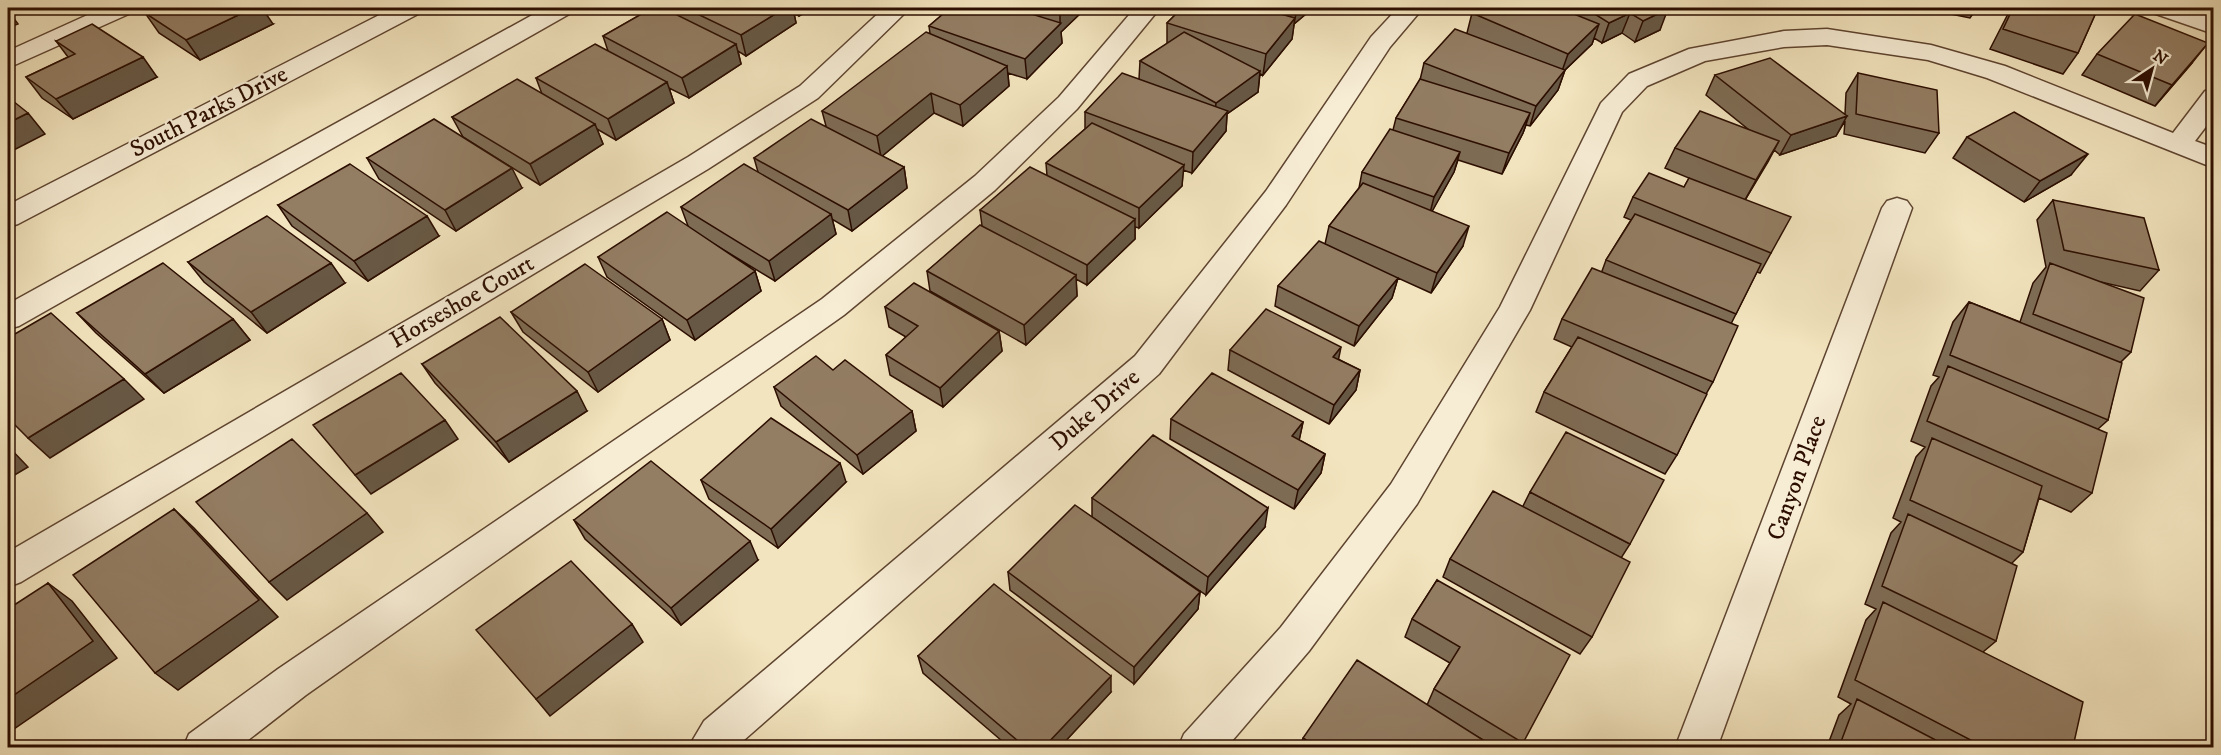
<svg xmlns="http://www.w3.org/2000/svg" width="2221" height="755" font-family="'IM FELL DW Pica',serif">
<rect width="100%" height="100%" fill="#f2e4be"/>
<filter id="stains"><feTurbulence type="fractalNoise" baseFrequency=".00333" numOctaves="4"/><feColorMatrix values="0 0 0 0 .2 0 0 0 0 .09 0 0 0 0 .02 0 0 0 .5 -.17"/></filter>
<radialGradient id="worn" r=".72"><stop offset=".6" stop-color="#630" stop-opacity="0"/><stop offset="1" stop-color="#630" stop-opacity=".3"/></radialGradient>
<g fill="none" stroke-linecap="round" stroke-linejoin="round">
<g stroke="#5e4430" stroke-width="3">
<path id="minor" d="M103 8H134L131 13 8 68V51Z
M393 8H423L420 13 18 224 8 227V205Z
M545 8H574L571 13 19 326 8 329V304Z
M884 8H910L818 98 708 169 21 582 8 587V552L688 157 800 86Z
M1135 8H1160L1077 109 995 190 844 315 306 695 238 748H183L189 734 278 669 822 299 975 176 1059 97Z
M1398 8H1423L1390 47 1286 205 1159 374 735 748H688L704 721 1135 356 1266 191 1371 37Z
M2150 8H2184L2214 18V34L2153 13Z
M1827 29 1931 45 2005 66 2173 133 2205 91 2214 89V116L2195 141 2214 148V168L1987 78 1928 60 1827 45 1784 47 1705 61 1647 86 1622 112 1530 310 1417 504 1309 651 1226 748H1178L1184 734 1281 627 1391 484 1500 307 1601 103 1629 74 1689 49 1784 31Z
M1897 198 1907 201 1912 208 1717 748H1675L1882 208 1887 201Z"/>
</g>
<use href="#minor" fill="#f7edd5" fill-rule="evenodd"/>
</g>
<path fill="#7e6c55" stroke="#2c0e01" stroke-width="1.5" d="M652 8H813L799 16 794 14 796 23 746 56 738 51 741 64 689 98 669 88 674 103 616 140 597 129 603 144 540 185 463 137 452 117 542 94 536 78 608 51 603 36Z
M950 8H1086L1061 32 1062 43 1027 79 1008 73 1009 86 963 126 934 113 882 156 904 167 907 188 852 231 832 219 836 234 775 281 714 244 755 271 761 291 695 340 607 277 598 257 688 226 681 207 758 172 754 158 826 126 822 111 930 34 929 26Z
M1182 8H1313L1294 24 1292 39 1263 75 1260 74 1258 92 1227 114 1226 131 1192 173 1183 170 1182 186 1139 228 1135 227V239L1087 285 1076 279 1077 296 1026 345 930 291 927 271 982 226 980 210 1047 176 1046 163 1085 129V112L1139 79 1140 61 1167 44V23Z
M1479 8H1665L1660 30 1635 42 1622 33 1602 43 1594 38 1592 44 1565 70 1558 90 1530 126 1526 125 1523 133 1502 174 1458 160 1454 172 1432 211 1463 246 1431 293 1398 278 1392 298 1354 346 1275 306 1278 286 1325 244 1329 226 1359 188 1362 172 1393 130 1396 118 1420 80 1424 63 1467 33 1472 13Z
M1738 8H1803L1802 10 1740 11Z
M1921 8H1977L1970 18Z
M2011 8H2098L2078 53 2063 74 1990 49Z
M145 13 273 24 200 60 159 33Z
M56 41 157 77 73 119 42 98 26 77 68 57Z
M2097 54 2192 63 2155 106 2082 75Z
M1858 73 1939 133 1925 153 1844 134 1845 121 1836 136 1780 155 1774 150 1745 200 1771 253 1760 273 1757 272 1731 324 1713 382 1706 394 1677 455 1665 474 1536 412 1544 392 1572 347 1554 339 1562 319 1602 271 1606 260 1631 220 1624 217 1633 197 1684 187 1689 178 1665 168 1675 148 1749 130 1706 95 1715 75 1845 114 1846 93Z
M1967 137 2071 175 2024 202 1953 158Z
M367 158 522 188 456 231 379 179Z
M2053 200 2159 270 2140 291 2101 282 2131 352 2121 362 2108 420 2098 429 2092 493 2071 512 2039 498 2023 552 2012 563 1996 641 1983 652 2073 747H1827L1839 715 1851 704 1838 697 1866 620 1876 609 1865 604 1891 533 1901 522 1893 518 1916 457 1925 447 1911 441 1931 386 1939 377 1933 375 1953 322 1969 302 2020 322 2033 283 2046 267 2037 220Z
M278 205 439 236 368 281 292 226Z
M188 262 345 283 267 333 204 282Z
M885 307 999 331 1002 351 943 407 890 375 886 355 906 337 889 327Z
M511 312 662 319 670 340 598 392 523 332Z
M77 313 233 319 250 340 164 393 96 333Z
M1230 350 1338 359 1360 370 1356 390 1329 424 1228 370Z
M422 364 587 411 509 462 435 383Z
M774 387 912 411 916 431 863 474 781 406Z
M1171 419 1303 422 1299 440 1325 454 1321 473 1294 509 1170 439Z
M701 480 846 482 778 548 709 499Z
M1530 492 1630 544 1621 558 1592 637 1580 654 1443 577 1450 559 1523 506Z
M1092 498 1265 527 1206 595 1092 517Z
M574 520 758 560 681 625 585 539Z
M1008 572 1200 592 1198 609 1134 684 1010 590Z
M1437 580 1523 743 1520 747H1495L1471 733 1494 747H1300L1303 738 1427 705 1434 689 1450 663 1405 637 1412 619Z
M918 656 1111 692 1060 747H1009L923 673Z"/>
<path fill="#675845" stroke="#2c0e01" stroke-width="1.5" d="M8 8H32L12 16 18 24 8 28Z
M253 8H262L273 24 200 60 186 40Z
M785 8H793L796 23 746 56 741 35Z
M797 8H813L799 16Z
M1065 8H1086L1061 32 1062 43 1027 79 1025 59 1060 24V13Z
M1297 8H1313L1294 24Z
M1668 9 1660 30 1635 42 1643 21Z
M1630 13 1622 33 1602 43 1609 23Z
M1295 18 1292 39 1263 75 1266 54Z
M1599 24 1592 44 1565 70 1558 90 1530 126 1536 106 1561 74 1568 54Z
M2208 43 2192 63 2155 106 2172 85Z
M736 44 741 64 689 98 682 78Z
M143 57 157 77 73 119 56 99Z
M1007 66 1009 86 963 126 960 105Z
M1260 71 1258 92 1227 114 1226 131 1192 173 1193 152 1214 123 1216 103Z
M667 82 674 103 616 140 608 119Z
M931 93 934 113 881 157 877 136Z
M28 113 45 134 8 153V123Z
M1530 113 1523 133 1502 174 1509 153Z
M1847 116 1836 136 1780 155 1791 135Z
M595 124 603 144 540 185 530 164Z
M1779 141 1768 162 1745 200 1756 180Z
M1460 152 1454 172 1429 217 1434 197Z
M2088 154 2071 175 2024 202 2040 181Z
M1184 165 1182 186 1139 228V208Z
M904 167 907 188 852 231 848 210Z
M512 168 522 188 456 231 445 210Z
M831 214 836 234 775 281 769 261Z
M427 216 439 236 368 281 354 261Z
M1135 219V239L1087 285V265Z
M1469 226 1463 246 1431 293 1437 273Z
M331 263 345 283 267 333 251 312Z
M755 271 761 291 695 340 687 320Z
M1076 275 1077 296 1026 345 1024 325Z
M1398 278 1392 298 1354 346 1359 326Z
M233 319 250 340 164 393 145 374Z
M662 319 670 340 598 392 588 372Z
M999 331 1002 351 943 407 940 388Z
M1341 347 1337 367 1333 357Z
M1360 370 1356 390 1329 424 1334 405Z
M124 379 144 399 50 458 28 438Z
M577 391 587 411 509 462 496 442Z
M912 411 916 431 863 474 857 455Z
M445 420 458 439 371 494 355 475Z
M1303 422 1299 441 1292 436Z
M8 446 28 467 8 479Z
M1325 454 1321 473 1294 509 1298 490Z
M840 463 846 482 778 548 771 529Z
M1268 508 1265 527 1206 595 1208 577Z
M174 509 194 528 278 617 178 690 155 673Z
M367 513 383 532 287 600 269 582Z
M750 541 758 560 681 625 671 608Z
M48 583 72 601 117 658 8 733V699Z
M1200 592 1198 609 1134 684V667Z
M632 624 643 642 550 716 536 699Z
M1111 676V692L1060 747H1044Z
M522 742 527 747H521Z"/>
<path fill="#937d63" stroke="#2c0e01" stroke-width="1.5" d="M156 8H253L186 40 145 13Z
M652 8H663L736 44 682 78 603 36Z
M685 8H785L741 35Z
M950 8H1012L1061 23 1025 59 929 26Z
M1044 8H1065L1060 13Z
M1182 8H1259L1295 18 1266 54 1167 23Z
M1479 8H1559L1599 24 1568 54 1472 13Z
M1585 8H1665L1668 9 1643 21 1630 13 1609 23Z
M2013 8H2098L2078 53 2003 29Z
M2135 14 2208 43 2172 85 2097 54Z
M92 24 143 57 56 99 26 77 75 54 56 41Z
M1455 29 1565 70 1536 106 1424 63Z
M926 32 1007 66 960 105 931 93 877 136 822 111Z
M1184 32 1260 71 1216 103 1140 61Z
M595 44 667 82 608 119 536 78Z
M1770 58 1847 116 1791 135 1715 75Z
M1122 73 1228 111 1193 152 1085 112Z
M1858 73 1937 90 1939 133 1856 114Z
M517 79 595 124 530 164 452 117Z
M1420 79 1530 113 1509 153 1396 118Z
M8 97 28 113 8 123Z
M1700 111 1779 141 1756 180 1675 148Z
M2014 112 2088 154 2040 181 1967 137Z
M434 119 512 168 445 210 367 158Z
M811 119 904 167 848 210 754 158Z
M1092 123 1184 165 1139 208 1046 163Z
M1390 129 1460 152 1434 197 1362 172Z
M350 164 427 216 354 261 278 205Z
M744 164 831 214 769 261 681 207Z
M1030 167 1135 219 1087 265 980 210Z
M1649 173 1684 187 1689 178 1791 217 1771 253 1633 197Z
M1363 183 1469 226 1437 273 1329 226Z
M2053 200 2144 218 2159 270 2064 250Z
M667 212 755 271 687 320 598 257Z
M1635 214 1761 264 1736 314 1606 260Z
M267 216 331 263 251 312 188 262Z
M980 225 1076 275 1024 325 927 271Z
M1319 241 1398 278 1359 326 1278 286Z
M163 263 233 319 145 374 77 313Z
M2050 263 2144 298 2131 352 2033 314Z
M585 264 662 319 588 372 511 312Z
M1592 268 1738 326 1713 382 1562 319Z
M914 283 999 331 940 388 886 355 918 326 885 307Z
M1969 302 2122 363 2108 420 1950 355Z
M1266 309 1341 347 1333 357 1360 370 1334 405 1230 350Z
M51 313 124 379 28 438 8 418V338Z
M500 317 577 391 496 442 422 364Z
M1578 337 1707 394 1677 455 1544 392Z
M816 356 833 370 845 360 912 411 857 455 774 387Z
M1948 366 2107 433 2092 493 1927 421Z
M401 373 445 420 355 475 313 425Z
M1212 373 1303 422 1292 436 1325 454 1298 490 1171 419Z
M771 418 840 463 771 529 701 480Z
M1566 432 1664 480 1630 544 1530 492Z
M1153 435 1268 508 1208 577 1092 498Z
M1932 438 2042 486 2023 552 1910 500Z
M292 439 367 513 269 582 196 502Z
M651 461 750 541 671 608 574 520Z
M1493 491 1630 562 1592 637 1450 559Z
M1075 505 1200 592 1134 667 1008 572Z
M174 509 259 600 155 673 73 575Z
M1908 514 2017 566 1996 641 1882 586Z
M571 561 632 624 536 699 476 630Z
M1437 580 1570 655 1523 743 1434 689 1460 647 1412 619Z
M48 583 93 641 8 699V609Z
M994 584 1111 676 1044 747H1025L918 656Z
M1883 602 2083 702 2073 747H1984L1855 680Z
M1357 660 1494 747H1317L1303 738Z
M1857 699 1949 747H1839Z
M522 742 521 747H481Z"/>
<g text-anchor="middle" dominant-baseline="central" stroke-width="4.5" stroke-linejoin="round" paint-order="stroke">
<g font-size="24" fill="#2c0e01" stroke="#f7edd5">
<text transform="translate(209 112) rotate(-27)">South Parks Drive</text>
<text transform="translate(462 302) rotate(-30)">Horseshoe Court</text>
<text transform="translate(1095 410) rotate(-41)">Duke Drive</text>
<text transform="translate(1797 478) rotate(-70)">Canyon Place</text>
</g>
</g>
<rect width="2221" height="755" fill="none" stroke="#f2e4be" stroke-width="30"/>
<rect x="9" y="9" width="2203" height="737" fill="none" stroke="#2c0e01" stroke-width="3"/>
<rect x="15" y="15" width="2191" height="725" fill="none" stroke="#2c0e01" stroke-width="1.5"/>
<g transform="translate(2152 69) rotate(36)" stroke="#f7edd5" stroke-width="4.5" paint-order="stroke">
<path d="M0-4.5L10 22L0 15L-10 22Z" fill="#2c0e01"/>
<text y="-9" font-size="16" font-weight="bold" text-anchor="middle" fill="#2c0e01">N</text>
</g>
<rect width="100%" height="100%" filter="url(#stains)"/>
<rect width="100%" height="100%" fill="url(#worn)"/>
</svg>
